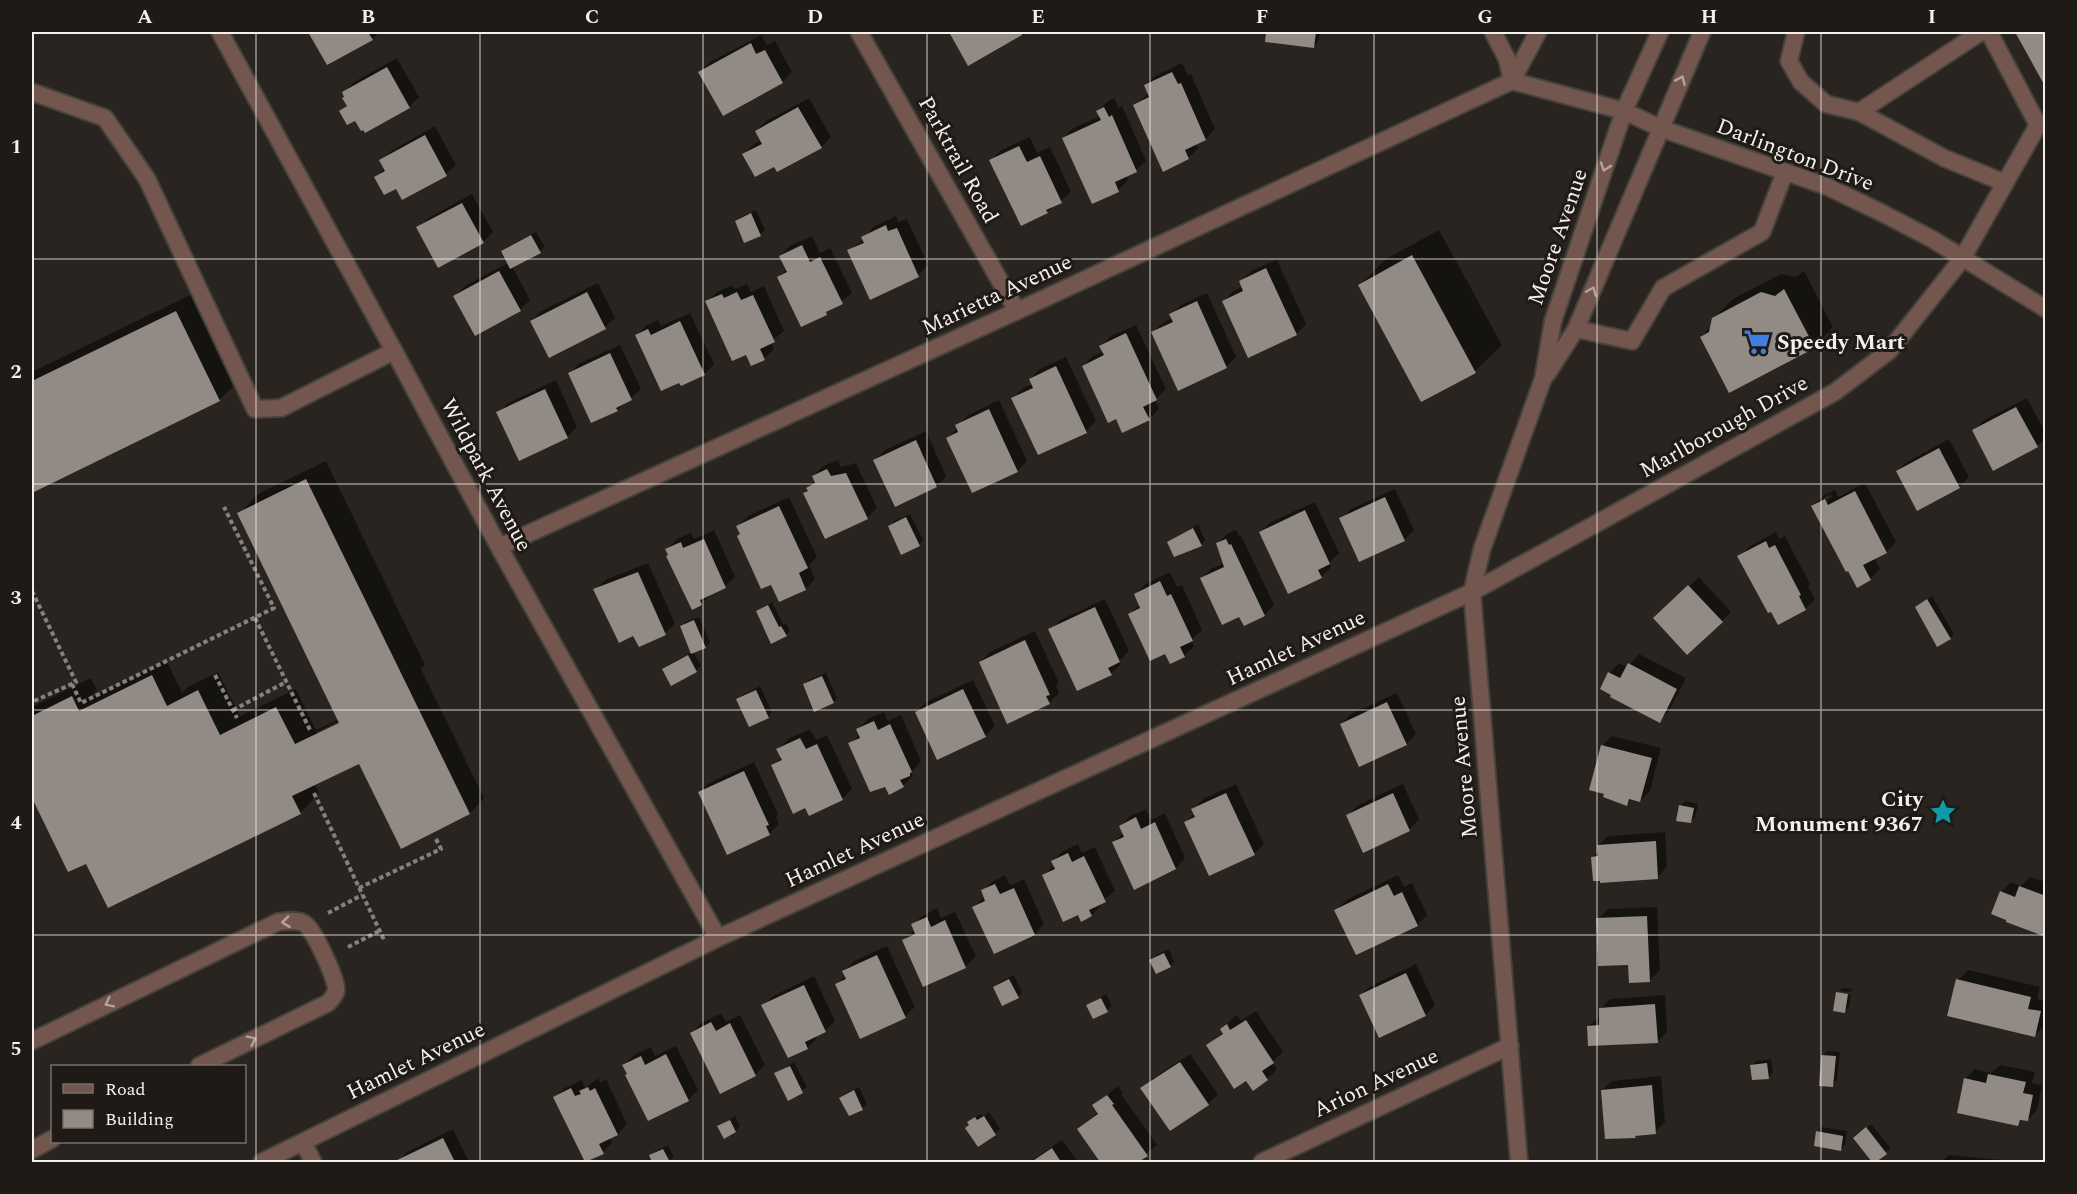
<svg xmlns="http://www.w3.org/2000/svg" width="2077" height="1194" font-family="Spectral,serif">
<rect width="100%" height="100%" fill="#29241f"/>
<path fill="#0007" fill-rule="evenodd" d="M310 32H380L372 39 328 63Z
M950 32H1023L968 64Z
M1268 32H1320L1318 42 1314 46 1267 41Z
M761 35 767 45 775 41 792 72 782 82 700 72 710 62Z
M397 58 419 97 409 107 341 111 348 104 344 92 354 82Z
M1182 63 1188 75 1191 74 1215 129 1206 139 1196 143 1198 148 1188 158 1134 106 1149 93 1145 85 1155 76Z
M809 98 831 137 821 147 775 165 744 154 754 144 762 140 756 131 766 121Z
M1114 98 1119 108 1122 106 1146 161 1136 170 1126 175 1128 180 1118 190 1063 138 1073 128 1101 116 1098 111 1108 101Z
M435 126 456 165 446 174 402 198 396 187 376 177 385 168 381 161 391 151Z
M1030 137 1037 153 1050 147 1071 192 1047 212 991 160 1001 150Z
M472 194 493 232 483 242 418 228 428 218Z
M756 210 765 230 760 234 736 221 741 217Z
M896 216 898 222 907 219 928 265 918 275 849 251 864 239 873 227Z
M1439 230 1502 345 1475 371 1422 400 1360 285 1386 259Z
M536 232 545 247 540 251 512 266 530 300 520 310 455 296 465 286 508 263 503 251 507 247Z
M812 236 820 253 830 248 852 293 826 313 779 277 787 269 781 256 790 246Z
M1277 260 1306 324 1296 334 1224 301 1233 291 1243 287 1241 281 1251 271Z
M1804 271 1833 327 1814 347 1701 337 1711 327 1713 319 1733 299 1781 274 1795 277Z
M598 283 615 318 605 327 549 356 531 321 541 311Z
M747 284 751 292 764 286 784 331 771 342 774 349 764 359 747 353 707 302 717 292 732 285 734 289Z
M196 292 239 381 219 400 32 491V372Z
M1207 293 1236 357 1226 367 1153 332 1163 323 1172 318 1171 315 1181 305Z
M690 313 714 364 704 374 637 335 647 325 658 320 661 326Z
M1136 325 1166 389 1155 400 1159 409 1149 419 1117 417 1083 366 1093 356 1104 351 1101 346 1111 336Z
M620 345 641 389 617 410 592 421 570 373 580 363Z
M1066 357 1096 421 1086 431 1039 453 1013 398 1023 388 1033 384 1030 379 1040 369Z
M556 380 577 427 567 437 498 413 508 403Z
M2027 398 2046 434V438L2037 446 1974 430 1984 420Z
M999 400 1027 461 1017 471 948 439 967 416Z
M926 431 946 476 937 486 896 505 875 460 885 450Z
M1949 439 1969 477 1959 487 1897 471 1907 462Z
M838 460 841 467 856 463 877 508 867 518 805 493 815 480 813 476 823 466Z
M326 461 425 665 421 669 484 798 470 813 360 762 315 784 319 793 300 813 87 862 69 870 32 795V707L91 678 97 690 88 700 167 661 182 693 188 687 218 672 240 716 296 689 316 730 339 719 239 514 258 494ZM345 718 347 721 317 735V732Z
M1865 483 1896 542 1886 552 1874 558 1880 569 1870 579 1813 506 1823 496 1835 490 1838 497ZM1831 494 1832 497 1823 502V498Z
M1395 489 1414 530 1404 540 1341 519 1351 509Z
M789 497 817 557 809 565 815 579 806 588 780 600 772 583 738 526 748 516Z
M1315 502 1339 553 1329 563 1331 567 1321 577 1261 532 1271 522Z
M910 514 923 540 919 545 890 526 894 521Z
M1198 524 1205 540 1201 545 1169 543Z
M714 530 735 577 725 586 711 593 702 604 667 549 677 539 691 533 694 539Z
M1236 530 1239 536 1241 535 1274 605 1264 615H1240L1201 579 1211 569 1224 563 1217 544 1227 534Z
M1776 532 1779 539 1785 536 1810 584 1808 586 1815 599 1805 609 1739 557 1749 547Z
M648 563 675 623 665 633 639 645 634 634 595 590 605 580Z
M1170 572 1177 587 1182 585 1202 630 1191 640 1194 646 1184 656 1165 652 1130 614 1140 604 1136 594 1146 584Z
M1699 577 1731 612 1722 621 1665 609Z
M1932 596 1954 634 1950 638 1916 607Z
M1105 599 1129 651 1119 661 1121 664 1111 674 1050 630 1060 620Z
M772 602 783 624 786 623 790 631 786 635 758 611Z
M699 617 710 642 705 647 693 652 701 666 696 671 664 669 668 665 692 652 681 626 686 622Z
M1035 631 1059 683 1056 686 1059 693 1049 703 980 662 990 652Z
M1639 654 1686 678 1669 711 1660 721 1613 694 1609 673 1619 663 1627 667Z
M826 673 837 698 833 702 804 685 809 680Z
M973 680 995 726 985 736 917 712 926 702Z
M760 686 772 712 768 717 738 699 743 695Z
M1397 693 1416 734 1406 744 1341 724 1351 714Z
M884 712 888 721 901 715 921 761 911 773 913 776 903 786 886 785 850 744 860 734 858 729 868 719Z
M810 729 816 740 827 735 852 789 842 799 806 806 773 766 782 757 778 749 788 739Z
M1612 736 1661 748 1650 791 1640 801 1632 799 1627 804 1602 746Z
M754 762 778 814 776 816 779 824 769 834 700 792 709 783Z
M1236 784 1264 844 1254 854 1186 822 1195 813 1193 809 1203 799Z
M1403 784 1419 819 1410 829 1364 851 1348 815 1358 805Z
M1685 801 1698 804 1695 817 1691 822 1680 806Z
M1146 809 1151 820 1165 813 1185 858 1176 868 1113 843 1124 832 1121 826 1130 816Z
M1665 832 1667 867 1657 877 1592 857 1599 851 1598 846 1608 836Z
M1078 844 1082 853 1095 847 1115 891 1100 903 1101 905 1092 915 1078 913 1044 875 1053 866V861L1063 851Z
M1005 875 1010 886 1024 879 1044 924 1035 934 994 952 974 907 985 896 983 891 993 881Z
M1398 875 1404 887 1412 883 1427 915 1417 925 1336 910 1346 900Z
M2030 877 2046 882V935L2001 892 2011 882 2021 886Z
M1657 907 1660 970 1650 980 1630 963 1598 919 1608 909Z
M937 908 941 918 955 912 976 956 966 966 924 985 904 940 914 930 913 925 923 915Z
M887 946 915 1007 905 1016 837 985 846 975 844 971 854 961Z
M1169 949 1174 962 1170 966 1151 960 1156 955Z
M1416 964 1435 1005 1425 1015 1361 995 1371 986Z
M1968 970 2040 987 2037 999 2046 1001 2044 1026 2034 1036 1958 980Z
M1014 975 1022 993 1018 997 995 987 1000 982Z
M814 976 835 1021 825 1031 816 1035 817 1038 807 1048 763 1006 773 996Z
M1842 988 1852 989 1851 992 1839 991Z
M1839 991V994L1851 995 1849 1007 1845 1011 1837 993Z
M1106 994 1112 1006 1107 1010 1088 1006Z
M1665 995 1667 1032 1657 1042 1589 1026 1600 1016V1009L1610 999Z
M1256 1011 1283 1052 1272 1062 1277 1069 1267 1079H1247L1208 1045 1224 1032 1222 1029 1232 1019 1237 1015 1241 1021Z
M721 1013 726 1022 740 1015 765 1065 755 1075 692 1033 701 1023Z
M676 1046 698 1090 688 1100 628 1073 624 1065 634 1055 651 1047 655 1056Z
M1827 1051 1840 1052 1837 1080 1832 1085 1823 1056Z
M1190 1054 1218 1094 1208 1104 1142 1089 1152 1079Z
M1771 1059 1773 1073 1768 1077 1752 1065 1757 1061Z
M794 1062 807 1087 788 1099 776 1074Z
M2000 1065 2035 1072 2032 1083 2042 1085 2037 1110 2028 1120 2023 1119 2018 1124 1965 1079 1975 1069 1991 1073Z
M1661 1076 1665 1122 1655 1132 1638 1134 1635 1137 1602 1090 1612 1081Z
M598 1078 600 1083 606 1079 627 1124 618 1134 610 1137 612 1143 603 1152 555 1098 565 1088 582 1080 585 1088Z
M1118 1086 1123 1093 1121 1094 1157 1145 1136 1162H1128L1125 1158 1119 1162H1102L1079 1129 1099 1112 1094 1106Z
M859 1087 867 1104 862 1108 849 1114 841 1098 846 1093Z
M989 1112 1000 1129 995 1133 969 1122 980 1114 983 1117Z
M735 1116 740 1126 735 1131 719 1127Z
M1871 1124 1891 1148 1874 1162 1855 1139Z
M1822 1127 1847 1131 1845 1145 1840 1149 1817 1132Z
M453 1129 469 1162H398L407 1152Z
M1062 1140 1078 1162H1029Z
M668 1145 674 1157 667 1162H653L650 1156 655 1151Z
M1949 1155 2023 1162H1941Z"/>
<path fill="#928b85" d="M308 32H368L373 40 327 65Z
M949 32H1021L1022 35 968 66Z
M1266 32H1316L1314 48 1265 42Z
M2015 32H2046V88Z
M751 43 756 54 765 50 783 83 723 116 698 72Z
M387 67 410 108 365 133 363 130 361 131 355 121 347 125 339 111 347 106 342 98 344 97 342 92Z
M1172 72 1178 84 1181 83 1206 140 1185 150 1189 159 1163 172 1133 105 1149 97 1144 85Z
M798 107 822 148 777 172 774 167 755 177 742 154 762 144 755 131Z
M1104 107 1109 117 1112 115 1137 172 1115 182 1119 192 1092 204 1062 138 1101 120 1096 111Z
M425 135 447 176 402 200 396 189 384 195 374 177 385 171 379 160Z
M1019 146 1027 162 1040 156 1062 203 1046 210 1048 213 1021 226 989 160Z
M462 203 484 243 438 268 416 227Z
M751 213 761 236 744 243 735 221Z
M886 225 888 231 897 228 919 277 870 300 847 250 864 243 861 237Z
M531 235 541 253 510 269 501 251Z
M802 245 810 262 820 257 843 304 826 312 827 315 801 327 777 277 787 272 779 256Z
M1412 255 1476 373 1421 402 1358 285Z
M1266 268 1297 335 1248 358 1222 301 1243 291 1239 281Z
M499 271 521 311 475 336 453 296Z
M1784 289 1815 348 1729 393 1700 337 1709 332 1712 318 1761 292 1775 296Z
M587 292 606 329 549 358 530 321Z
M737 292 741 300 753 295 775 342 760 349 765 360 751 366 746 355 732 361 705 301 722 294 724 298Z
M1197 301 1227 368 1178 391 1151 332 1173 322 1169 314Z
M176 311 220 401 32 493V381Z
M680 321 705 375 681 386 679 383 661 391 635 335 648 329 651 335Z
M1126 333 1157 400 1143 407 1150 420 1122 433 1116 419 1108 423 1082 366 1104 355 1099 346Z
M610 353 632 400 616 408 618 411 591 423 568 373Z
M1056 366 1087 433 1038 455 1011 398 1033 388 1029 379Z
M545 389 568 438 519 461 496 412Z
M2016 407 2038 447 1993 471 1972 430Z
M989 409 1018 472 972 493 946 438 958 432 955 425Z
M916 440 937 487 895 507 873 460Z
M1939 448 1960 488 1917 511 1896 471Z
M827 469 831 476 846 473 868 519 825 539 803 493 808 491 806 488 815 483 812 476Z
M306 479 470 814 401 849 359 764 292 796 301 814 108 908 86 864 68 872 32 798V716L72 696 79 711 152 675 167 706 198 690 220 735 276 707 295 744 339 723 237 513Z
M1855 491 1887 553 1863 565 1871 580 1857 588 1848 571 1846 572 1811 506 1825 499 1828 505Z
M1385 497 1405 541 1359 562 1339 518Z
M779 506 808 568 799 573 806 590 779 602 771 585 761 589 737 536 740 534 736 526Z
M1305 510 1330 564 1318 570 1322 578 1288 594 1259 532Z
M906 517 920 546 901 555 888 526Z
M1193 528 1202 546 1174 557 1167 542Z
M704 539 726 588 700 600 702 605 692 610 666 556 668 555 665 549 681 542 683 548Z
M1226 539 1229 545 1231 544 1265 616 1244 626 1239 617 1222 625 1200 578 1224 567 1216 543Z
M1766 541 1769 548 1775 545 1801 595 1799 596 1806 610 1778 625 1771 612 1768 613 1737 556Z
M638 572 666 635 639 647 633 636 619 643 593 589Z
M1160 581 1167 596 1171 594 1193 641 1180 647 1185 657 1170 664 1165 654 1150 661 1128 614 1140 608 1134 594Z
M1688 585 1723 622 1687 655 1653 618Z
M1927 599 1951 639 1937 647 1915 607Z
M768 605 779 627 781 626 787 636 771 644 756 611Z
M1095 607 1120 662 1108 668 1112 675 1077 691 1048 629Z
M694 620 706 648 691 654 680 626Z
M1025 640 1050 695 1046 696 1050 704 1007 724 979 662Z
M688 655 697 672 671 686 662 669Z
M1628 663 1677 689 1660 723 1610 697 1611 695 1600 689 1608 672 1620 678Z
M822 676 834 703 814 712 803 684Z
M963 689 986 737 937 760 915 712Z
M756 690 769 718 749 727 736 699Z
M1387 702 1407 745 1359 767 1340 724Z
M874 721 878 730 890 724 912 772 910 773V776L900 780 904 787 889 795 885 787 870 792 848 743 860 738 856 729Z
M800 738 806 749 817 744 843 800 809 816 805 808 793 814 771 765 782 760 776 749Z
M1601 745 1652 758 1640 802 1629 799 1627 806 1603 797 1604 794 1589 790Z
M744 771 769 825 766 826 770 835 727 855 698 792Z
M1226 793 1255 855 1209 876 1184 822 1195 817 1191 809Z
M1393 793 1410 831 1363 853 1346 815Z
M1679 805 1694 808 1691 823 1676 821Z
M1136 817 1141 829 1155 822 1176 869 1134 890 1112 842 1124 837 1119 826Z
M1656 841 1658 879 1600 883V881H1593L1591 857 1598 856 1597 845Z
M1068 853 1072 862 1084 856 1106 902 1089 910 1092 916 1081 922 1078 915 1063 922 1042 875 1055 869 1051 861Z
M995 884 1000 894 1014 888 1035 935 994 954 972 907 985 901 981 890Z
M1388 884 1394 896 1402 892 1418 926 1356 955 1334 910Z
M2019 886 2046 896V937L2006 922V920L1991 914 2000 891 2015 897Z
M1647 916 1650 982 1629 983 1628 965 1598 966 1596 918Z
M927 917 931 927 945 920 966 968 923 987 902 940 915 934 911 924Z
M1164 953 1171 967 1156 974 1149 960Z
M877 955 906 1018 860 1039 835 984 846 979 842 971Z
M1406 973 1426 1016 1379 1038 1359 995Z
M1009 979 1019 998 1002 1006 993 987Z
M1956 979 2031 997 2028 1009 2041 1011 2035 1037 1947 1016Z
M804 985 826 1032 805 1042 808 1049 788 1058 761 1005Z
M1836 992 1848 994 1845 1013 1833 1011Z
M1101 998 1108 1012 1093 1019 1086 1005Z
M1655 1004 1658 1043 1588 1046 1587 1026 1599 1025V1008Z
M1246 1020 1274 1063 1262 1071 1268 1080 1253 1091 1246 1081 1234 1089 1206 1045 1223 1034 1220 1029 1227 1024 1230 1030Z
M711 1022 716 1031 730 1023 756 1076 720 1094 690 1033Z
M666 1054 689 1101 648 1121 625 1075 627 1074 622 1065 641 1056 645 1065Z
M1821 1055 1836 1056 1833 1087 1819 1086Z
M1180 1062 1209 1105 1170 1131 1140 1088Z
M1767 1063 1769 1079 1752 1080 1750 1065Z
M790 1066 803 1093 788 1101 774 1073Z
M1988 1074 2026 1082 2023 1093 2033 1095 2028 1121 2020 1120 2018 1126 1957 1113 1964 1078 1986 1083Z
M1652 1085 1656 1134 1635 1136 1636 1138 1605 1139 1601 1090Z
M588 1087 590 1091 595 1088 618 1135 599 1144 604 1154 585 1162 553 1097 571 1088 575 1096 581 1094 579 1091Z
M854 1090 863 1110 849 1116 839 1098Z
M1107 1095 1114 1104 1112 1105 1148 1156 1138 1162H1126L1124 1160 1121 1162H1100L1077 1129 1098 1114 1092 1105Z
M984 1116 996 1135 978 1147 965 1128 969 1125 967 1122 975 1117 977 1120Z
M730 1120 736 1132 724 1139 717 1126Z
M1866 1127 1887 1154 1876 1162H1872L1853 1138Z
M1816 1131 1843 1136 1841 1151 1814 1146Z
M443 1138 455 1162H393Z
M1052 1148 1061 1162H1031Z
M663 1149 670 1162H652L649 1155Z"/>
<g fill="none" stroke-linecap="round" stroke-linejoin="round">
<g stroke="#45413c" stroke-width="20">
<path id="service" d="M1796 32 1789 61 1801 82 1826 104 1859 112 1981 32
M1512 81 1538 32
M32 92 105 118 147 179 255 409 281 408 394 351
M1859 112 1944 158 2005 183
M1962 259 2038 125 1989 32
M1576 329 1632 341 1663 288 1762 232 1785 172
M32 1041 278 922C287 921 297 919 305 924 314 930 338 981 336 991 335 996 331 999 328 1003L199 1066
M32 1150 52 1139"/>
</g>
<g stroke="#45413c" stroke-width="20">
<path id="minor" d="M220 32 394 351 499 547 718 938
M859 32 1017 311
M1493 32 1507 59 1512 81
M1512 81 1624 111 1660 128 1826 186 1882 213 1932 239 2046 309
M499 547 1017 311 1512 81
M303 1142 313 1162
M262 1162 718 938 1472 592 1835 392 1889 351 1962 259
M1262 1162 1510 1046"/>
</g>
<g stroke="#45413c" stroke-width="20">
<path id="tertiary" d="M1547 374 1576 329 1702 32
M1519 1162 1472 592 1482 549 1543 379 1553 321 1624 111 1660 32"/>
</g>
<path stroke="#85817c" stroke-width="4" stroke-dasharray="4.5 3" stroke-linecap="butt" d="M32 591 76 682 32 702
M255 618 310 730
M215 675 237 718
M72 684 81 703 274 608 224 507
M233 710 286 682
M314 793 385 942
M359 888 441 849 436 839
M328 913 362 895
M348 947 379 931"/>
<use href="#service" stroke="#73564d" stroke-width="16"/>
<use href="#minor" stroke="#73564d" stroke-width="16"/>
<use href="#tertiary" stroke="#73564d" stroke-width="16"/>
</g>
<defs><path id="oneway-chevron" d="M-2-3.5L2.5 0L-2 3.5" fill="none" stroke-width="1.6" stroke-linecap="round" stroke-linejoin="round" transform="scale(1.5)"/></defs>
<g stroke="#b4a39d">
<use href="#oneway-chevron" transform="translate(1681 80) rotate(-66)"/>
<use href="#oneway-chevron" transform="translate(1605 167) rotate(109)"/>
<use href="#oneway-chevron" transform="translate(1592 291) rotate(-67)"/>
<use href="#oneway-chevron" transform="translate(286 922) rotate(173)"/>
<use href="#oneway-chevron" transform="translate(109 1003) rotate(154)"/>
<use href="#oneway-chevron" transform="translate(252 1040) rotate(-26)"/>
</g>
<path fill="none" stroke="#f4f0ed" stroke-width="1.5" stroke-opacity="0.55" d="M256 32V1162M480 32V1162M703 32V1162M927 32V1162M1150 32V1162M1374 32V1162M1597 32V1162M1821 32V1162M32 259H2046M32 484H2046M32 710H2046M32 935H2046"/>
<defs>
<g id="supermarket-bare" transform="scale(2.07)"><path d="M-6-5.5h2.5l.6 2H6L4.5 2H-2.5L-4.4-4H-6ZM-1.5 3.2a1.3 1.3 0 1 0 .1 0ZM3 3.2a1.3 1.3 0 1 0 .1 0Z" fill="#3f7fe0" stroke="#201a16" stroke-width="2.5" paint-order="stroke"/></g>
<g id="sight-bare" transform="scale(2.07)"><path d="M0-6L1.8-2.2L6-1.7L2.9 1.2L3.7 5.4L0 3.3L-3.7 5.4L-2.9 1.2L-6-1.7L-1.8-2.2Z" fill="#0f9aa8" stroke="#201a16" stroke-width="2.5" paint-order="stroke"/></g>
</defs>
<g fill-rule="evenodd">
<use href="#supermarket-bare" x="1757" y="342"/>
<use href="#sight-bare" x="1943" y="812"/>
</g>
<g text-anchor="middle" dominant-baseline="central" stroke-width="6" stroke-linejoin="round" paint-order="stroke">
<g font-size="22" fill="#f4f0ed" stroke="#201a16">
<text transform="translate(1795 155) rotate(21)">Darlington Drive</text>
<text transform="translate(958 160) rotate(61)">Parktrail Road</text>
<text transform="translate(1558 237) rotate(-71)">Moore Avenue</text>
<text transform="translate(997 295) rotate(-25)">Marietta Avenue</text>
<text transform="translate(1724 427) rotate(-29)">Marlborough Drive</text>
<text transform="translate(486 475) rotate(62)">Wildpark Avenue</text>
<text transform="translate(1296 648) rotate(-25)">Hamlet Avenue</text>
<text transform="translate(1464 767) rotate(-95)">Moore Avenue</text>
<text transform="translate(855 850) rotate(-25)">Hamlet Avenue</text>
<text transform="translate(416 1061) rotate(-26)">Hamlet Avenue</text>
<text transform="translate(1376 1083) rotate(-25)">Arion Avenue</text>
</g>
<g font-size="22" font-weight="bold" fill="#f4f0ed" stroke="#201a16" text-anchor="start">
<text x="1777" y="342">Speedy Mart</text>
<text x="1923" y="799" text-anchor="end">City<tspan x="1923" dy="25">Monument 9367</tspan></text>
</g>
</g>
<rect width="2077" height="1194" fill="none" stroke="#201a16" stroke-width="66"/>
<rect x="51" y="1065" width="195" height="78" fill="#201a16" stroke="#75706c" stroke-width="1.5"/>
<rect x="63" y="1084" width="30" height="9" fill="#73564d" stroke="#75706c" stroke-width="1.5"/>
<text x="105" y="1095" font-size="18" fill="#f4f0ed">Road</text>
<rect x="63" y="1110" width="30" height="18" fill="#928b85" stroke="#75706c" stroke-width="1.5"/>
<text x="105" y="1125" font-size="18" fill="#f4f0ed">Building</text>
<rect x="33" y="33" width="2011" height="1128" fill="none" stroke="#f4f0ed" stroke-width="2"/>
<g font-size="20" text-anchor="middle" font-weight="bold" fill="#f4f0ed">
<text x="145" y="23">A</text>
<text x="368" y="23">B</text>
<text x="592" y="23">C</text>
<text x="815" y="23">D</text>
<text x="1038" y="23">E</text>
<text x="1262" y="23">F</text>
<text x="1485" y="23">G</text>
<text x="1709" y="23">H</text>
<text x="1932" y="23">I</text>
<text x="16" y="153">1</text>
<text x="16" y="378">2</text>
<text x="16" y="604">3</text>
<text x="16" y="829">4</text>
<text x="16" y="1055">5</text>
</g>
</svg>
